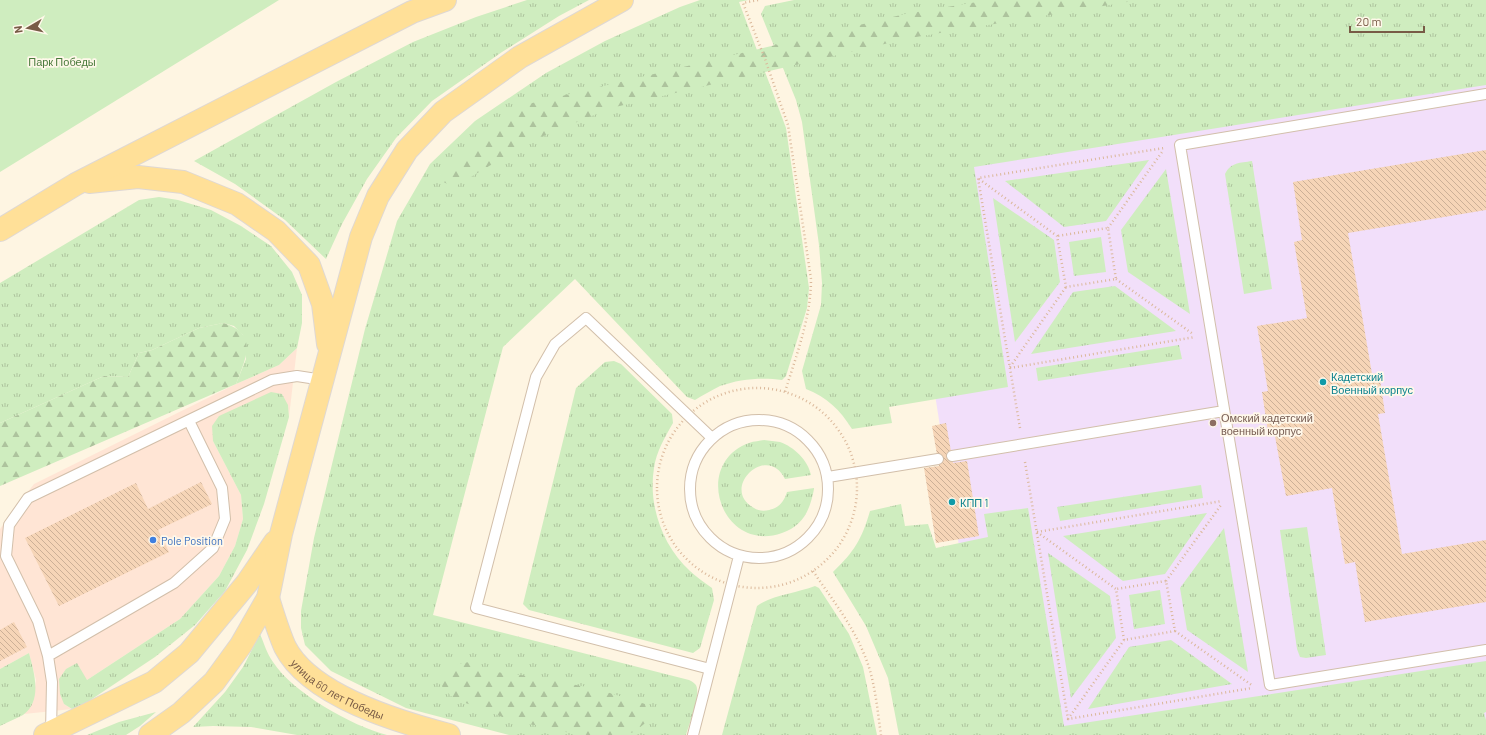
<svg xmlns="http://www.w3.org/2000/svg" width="1486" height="735" font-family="Barlow,sans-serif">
<defs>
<pattern id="grass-tufts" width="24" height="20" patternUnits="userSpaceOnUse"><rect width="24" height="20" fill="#cfedbf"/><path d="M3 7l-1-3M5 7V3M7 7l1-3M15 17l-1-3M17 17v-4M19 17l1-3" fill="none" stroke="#adc39d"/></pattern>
<pattern id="forest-firs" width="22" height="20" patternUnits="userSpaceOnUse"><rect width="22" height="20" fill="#cfedbf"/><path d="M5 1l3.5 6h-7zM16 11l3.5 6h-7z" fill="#adc39d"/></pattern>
<pattern id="building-back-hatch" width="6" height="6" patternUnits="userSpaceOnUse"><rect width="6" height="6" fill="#f6d5b7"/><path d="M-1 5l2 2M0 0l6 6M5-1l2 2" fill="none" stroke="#ccb097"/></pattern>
</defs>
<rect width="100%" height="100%" fill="#fef5e2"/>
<path fill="#ffe5d5" d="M297 348 289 417 288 405 213 441 241 495 243 519 235 546 219 576 180 619 87 680 64 704 72 709 24 714 33 701 36 680 29 653 0 669V529L13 511 34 484 236 384 279 365Z"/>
<path fill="#f2dffa" d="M1486 20V735H989L890 111Z"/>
<path fill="url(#grass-tufts)" d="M527 0H589L559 16 502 52 432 101 396 138 367 179 342 224 326 259 285 220 235 184 194 161 336 82 413 42 476 17Z
M700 0H748L739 2 786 128 809 288 807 308 786 376 782 380C762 377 739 379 720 386 712 390 703 395 695 400L687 397 575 279 503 347 433 615 689 680C693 682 697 684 697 689 699 699 689 725 686 735H509L406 708 331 671 305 645 301 628V611L314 538 365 329 397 221 430 164 475 121 546 73 605 41 680 7Z
M794 0H1486V85L974 167 1008 387 889 407 892 423 852 429C840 410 827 397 806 389L802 371 821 305 822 283 819 245 802 122 796 100 761 14 765 6Z
M1149 160 1106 221 1064 227 1005 181Z
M1252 161 1272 289 1244 294 1225 174C1231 162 1240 163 1252 161Z
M1166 169 1190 314 1128 272 1121 230Z
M159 197 178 200 211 210 241 226 271 246 292 272 302 295V323L297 348 279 365 236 384 246 359 243 335 234 326 223 323 199 328 152 350 139 353 128 377 104 376 0 423V283L139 200Z
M993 198 1054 240 1060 282 1015 342Z
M1101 237 1106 272 1074 276 1069 242Z
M1115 286 1176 331 1031 354 1073 292Z
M1179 345 1182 359 1038 381 1036 368Z
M614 361 621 364 672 414 673 423C665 437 656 452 654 468 648 505 662 545 690 571 696 577 704 582 712 588L714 600 700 648 693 653 529 610 523 604 576 388 605 362Z
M271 392 282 394 288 405 289 417 264 504 247 550 225 591 195 625 155 657 86 703 72 709 64 704 60 694 59 679 66 669 77 663 87 680 180 619 219 576 235 546 243 519 241 495 213 441 212 426 219 416Z
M764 440C769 441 775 441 780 442 794 447 808 460 811 475L785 479C767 442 719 489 754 508 760 512 768 511 775 508 781 505 785 499 787 492L814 488V489C810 510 803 526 782 533 722 554 691 464 749 443 754 441 760 441 764 440Z
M1201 485 1203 498 1060 521 1057 507Z
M901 504 905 526 928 524 936 548 988 537 984 514 1028 508 1064 726 1486 661V712L1484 713 1486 720V735H899L888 678 866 626 833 572C854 552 862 539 870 511Z
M1207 513 1165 574 1123 581 1063 536Z
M1307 527 1326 655 1306 658 1300 657 1297 649 1280 530Z
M1224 528 1248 672 1187 630 1180 588Z
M1048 553 1110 596 1116 638 1071 698Z
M815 586 819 588 849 634 863 667 877 735H722L757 606C772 595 797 593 815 586Z
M1160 590 1165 624 1134 629 1129 595Z
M260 634C264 643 267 654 273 662 293 693 352 726 387 735H297L251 727 213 726 193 727 225 692 243 667Z
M1171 640 1232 684 1088 709 1129 647Z
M29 653C34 672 43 701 23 715 16 719 7 722 0 726V669Z
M156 712 140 726 126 735H87L119 722Z"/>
<path fill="url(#forest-firs)" d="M989 0H1139L910 38 611 108 531 141 454 187 437 179 528 104 905 14Z
M223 323C259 333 246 358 236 384L0 486V423L104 376 128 377 139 353 152 350 199 328Z
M469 662 489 671 529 676 597 689 645 704 649 720 634 732 622 735H576L556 729 512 721 483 709 454 699 437 681 452 665Z"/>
<path fill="#cfedbf" d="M0 0H279L0 172Z"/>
<path fill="url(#building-back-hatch)" d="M1486 150V210L1348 233 1372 374 1379 373 1385 413 1378 414 1402 554 1486 540V602L1365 622 1355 562 1345 564 1332 488 1286 496 1274 431 1268 432 1262 392 1268 391 1257 326 1307 318 1294 242 1302 240 1293 182Z
M946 423 953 463 967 461 979 536 936 543 924 468 939 466 932 426Z
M201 482 212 504 158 530 169 552 59 606 25 538 136 483 148 509Z
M14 622 27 647 0 661V630Z"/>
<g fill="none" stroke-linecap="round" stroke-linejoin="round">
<g stroke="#d2bfaa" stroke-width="12">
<path id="lane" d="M1486 94 1180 145 1270 685 1486 650
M690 489a69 69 0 1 1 138 0a69 69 0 1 1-138 0Z
M952 456 1224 411
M828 477 938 459
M48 656 174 583 213 548 225 519 222 488 189 421
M710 669 476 608 536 377 555 344 586 318 712 438
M51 732 52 682 48 656 38 621 6 556 9 525 28 498 272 380 297 376 323 380
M693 735 739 556"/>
</g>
<g stroke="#dfd8d3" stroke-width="24">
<g id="primary">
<path d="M89 182 138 177 183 182 237 204 276 231 309 265 323 304 328 344"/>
<path d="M0 230 76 184 412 12 445 0"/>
<path id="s1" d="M268 598C273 614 278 631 285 647 310 696 399 722 449 735"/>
<path d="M45 735 154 682 189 653 247 583 275 542"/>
<path d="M150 735 181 713 214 682 241 645 268 598 281 534 361 237 378 196 407 150 443 112 520 57 622 0"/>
</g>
</g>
<path stroke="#dbb89a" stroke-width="2.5" stroke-dasharray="1 3" stroke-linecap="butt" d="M758 0 743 3 765 59 788 125 811 279C811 318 796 356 785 392
M979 179 1057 236 1066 287 1116 279 1108 228 1057 236
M1108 228 1162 152
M1116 279 1193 334
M1010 367 1066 287
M1010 368 1195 337
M657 488a100 100 0 1 1 200 0a100 100 0 1 1-200 0Z
M1020 428 978 178 1164 148
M1025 462 1068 719 1252 688
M1037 532 1116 589 1124 640 1175 631 1166 581 1116 589
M1037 532 1222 501
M813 571C831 598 852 624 864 654 875 679 877 708 881 735
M1166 581 1221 505
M1175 631 1253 686
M1068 719 1124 640"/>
<use href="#lane" stroke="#fff" stroke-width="10"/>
<use href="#primary" stroke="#ffe098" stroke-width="22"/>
</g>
<g fill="#0f9aa8" stroke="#fff8ea" stroke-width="1.5">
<circle cx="1323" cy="382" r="4"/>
<circle cx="952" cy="502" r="4"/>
</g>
<circle fill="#8d6e63" stroke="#fff8ea" stroke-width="1.5" cx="1213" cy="423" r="4"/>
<circle fill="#3f7fe0" stroke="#fff8ea" stroke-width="1.5" cx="153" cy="540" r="4"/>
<g text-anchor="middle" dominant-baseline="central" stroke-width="3.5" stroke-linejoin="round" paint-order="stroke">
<g font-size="11" fill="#497a3b" stroke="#fff8ea">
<text x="62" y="61">Парк Победы</text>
</g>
<g font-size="11" fill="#0d838f" stroke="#fff8ea" text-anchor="start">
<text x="1331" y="376">Кадетский<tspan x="1331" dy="13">Военный корпус</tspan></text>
<text x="960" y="502">КПП 1</text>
</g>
<g font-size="11" fill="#785e54" stroke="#fff8ea" text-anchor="start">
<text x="1221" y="417">Омский кадетский<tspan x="1221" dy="13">военный корпус</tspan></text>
</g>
<g font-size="11" fill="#366cbe" stroke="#fff8ea" text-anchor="start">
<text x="161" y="540">Pole Position</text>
</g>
<g font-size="11" fill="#785b46" stroke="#fff8ea">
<text stroke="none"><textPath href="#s1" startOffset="121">улица 60 лет Победы</textPath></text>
</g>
</g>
<g transform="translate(28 28) rotate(261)" stroke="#fff8ea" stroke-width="3" paint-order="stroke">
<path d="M0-3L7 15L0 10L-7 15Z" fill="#785b46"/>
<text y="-6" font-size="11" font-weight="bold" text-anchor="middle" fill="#785b46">N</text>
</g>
<path d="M1350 26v6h74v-6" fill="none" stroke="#785b46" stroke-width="2"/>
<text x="1356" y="26" font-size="12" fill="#785b46" stroke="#fff8ea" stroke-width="3" paint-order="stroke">20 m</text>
</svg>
